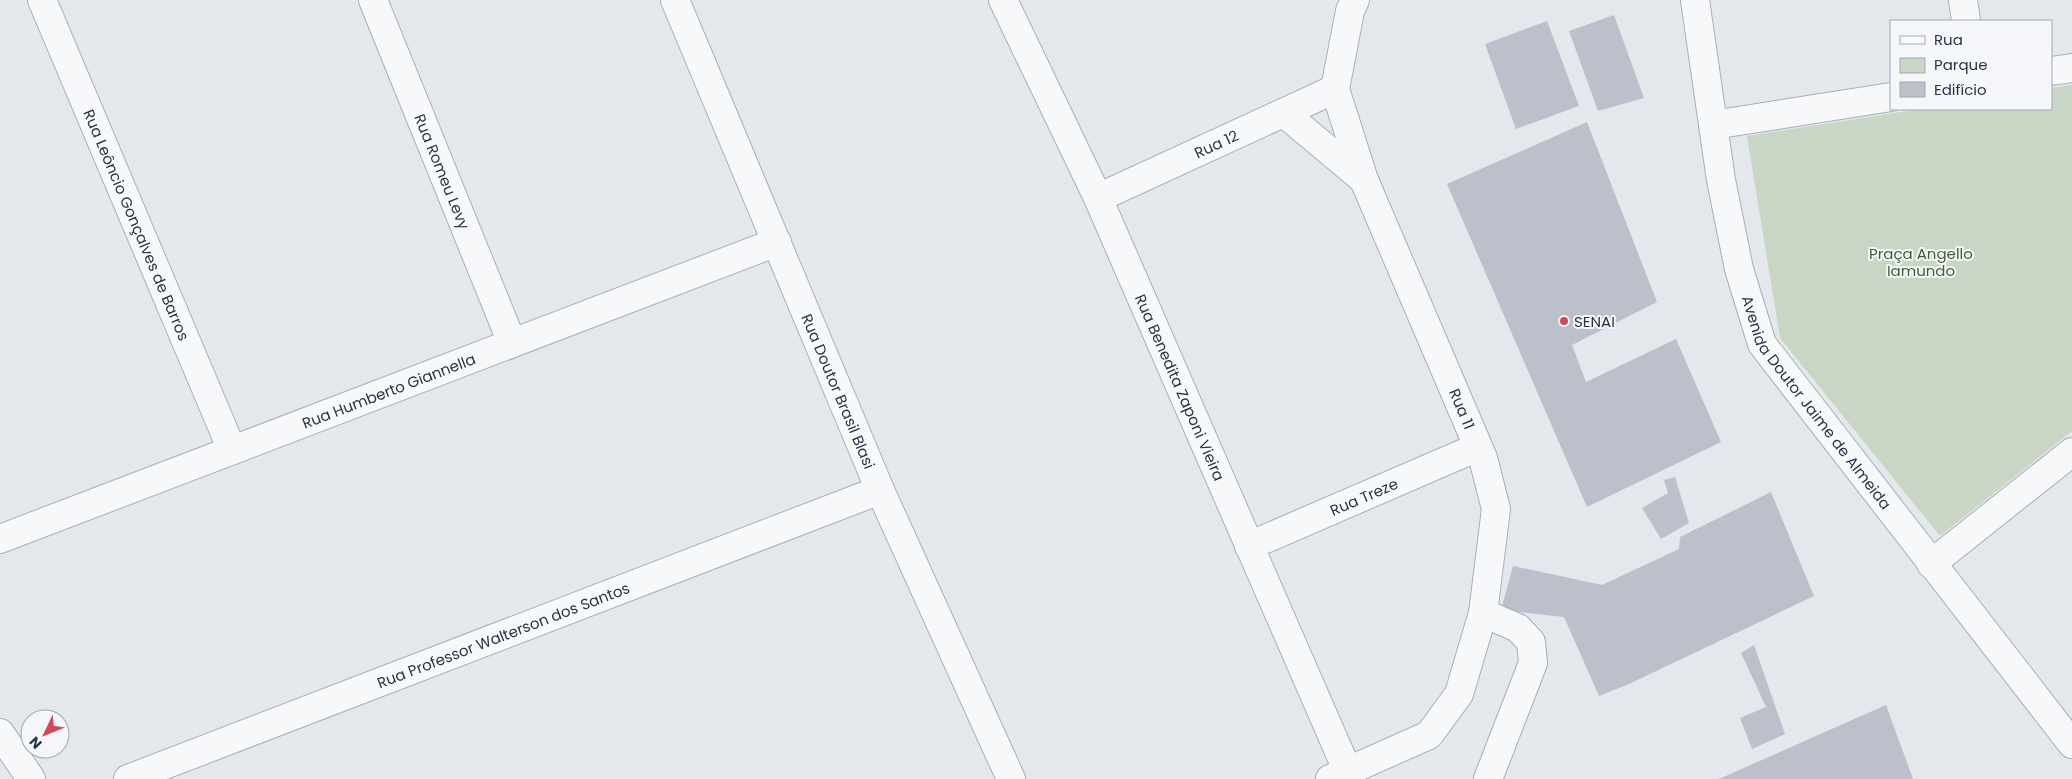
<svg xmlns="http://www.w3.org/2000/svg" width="2072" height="779" font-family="Poppins,sans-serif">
<rect width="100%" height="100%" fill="#e4e7ec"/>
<path fill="#c9d6c5" d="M2072 85V431L1940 536 1780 338 1747 136 1920 109H2051V88Z"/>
<path fill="#bbc0ca" d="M1614 15 1644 98 1598 111 1569 31Z
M1547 21 1579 106 1516 129 1485 44Z
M1587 122 1657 302 1572 345 1586 382 1676 339 1721 442 1587 507 1447 184Z
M1675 477 1689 523 1661 539 1642 508 1668 493 1664 480Z
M1771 492 1814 596 1629 684 1599 696 1564 617 1501 610 1513 566 1602 585 1679 549 1680 537Z
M1754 645 1785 734 1752 749 1740 718 1766 707 1741 653Z
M1886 705 1913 779H1719Z"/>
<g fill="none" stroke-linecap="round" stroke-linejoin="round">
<g stroke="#a9aeb7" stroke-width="30">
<g id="minor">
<path id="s1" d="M42 0 232 450"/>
<path id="s2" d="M373 0 512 343"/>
<path id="s3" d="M675 0 880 490 1011 779"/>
<path id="s4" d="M1003 0 1098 198 1351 779"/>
<path id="s5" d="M1695 0 1721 180 1739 269 1762 344 2072 744"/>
<path d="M1963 0 1966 21"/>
<path d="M2051 71 2072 68"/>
<path d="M1284 113 1364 180"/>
<path d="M1713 125 1891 97"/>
<path id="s6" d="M1098 198 1335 89"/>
<path id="s7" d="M0 539 777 242"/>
<path id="s8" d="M1249 546 1478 447"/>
<path d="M1931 564 2072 452"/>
<path d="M1483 613 1518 628 1531 642 1533 663 1488 779"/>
<path d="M0 733 31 779"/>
<path id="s9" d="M128 779 880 490"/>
<path d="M1330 779 1429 735 1459 694 1483 613 1496 509 1483 458 1364 180 1335 89 1350 11 1355 0"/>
</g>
</g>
<use href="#minor" stroke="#f7f8fa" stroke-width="28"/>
</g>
<circle fill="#d1495b" stroke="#f4f6f9" stroke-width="2" cx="1564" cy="321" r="5"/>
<g text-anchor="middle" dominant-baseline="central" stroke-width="4" stroke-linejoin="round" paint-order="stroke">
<g font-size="15" fill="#2b3445" stroke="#f4f6f9">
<text stroke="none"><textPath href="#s6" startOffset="130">Rua 12</textPath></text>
<text stroke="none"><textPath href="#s2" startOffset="185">Rua Romeu Levy</textPath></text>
<text stroke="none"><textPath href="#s1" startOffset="244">Rua Leôncio Gonçalves de Barros</textPath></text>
<text stroke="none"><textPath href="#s4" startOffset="426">Rua Benedita Zaponi Vieira</textPath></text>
<text stroke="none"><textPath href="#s7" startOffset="416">Rua Humberto Giannella</textPath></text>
<text stroke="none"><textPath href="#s3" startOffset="424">Rua Doutor Brasil Blasi</textPath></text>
<text stroke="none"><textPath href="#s5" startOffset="429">Avenida Doutor Jaime de Almeida</textPath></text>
<text transform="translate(1462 409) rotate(67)">Rua 11</text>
<text stroke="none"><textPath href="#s8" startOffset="125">Rua Treze</textPath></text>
<text stroke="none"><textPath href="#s9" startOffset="402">Rua Professor Walterson dos Santos</textPath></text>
</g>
<g font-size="15" fill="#3f6138" stroke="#f4f6f9">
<text x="1921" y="253">Praça Angello<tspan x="1921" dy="17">Iamundo</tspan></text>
</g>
<g font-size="15" fill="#2b3445" stroke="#f4f6f9" text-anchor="start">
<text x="1574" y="321">SENAI</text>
</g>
</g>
<rect x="1890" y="20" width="162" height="90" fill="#f4f6f9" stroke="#a4a8b1"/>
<rect x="1900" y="36" width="25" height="8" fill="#f7f8fa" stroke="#a4a8b1"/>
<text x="1934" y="45" font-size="15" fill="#2b3445">Rua</text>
<rect x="1900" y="58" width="25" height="15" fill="#c9d6c5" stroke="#a4a8b1"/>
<text x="1934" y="70" font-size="15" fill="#2b3445">Parque</text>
<rect x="1900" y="82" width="25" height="15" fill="#bbc0ca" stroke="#a4a8b1"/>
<text x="1934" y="95" font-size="15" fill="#2b3445">Edifício</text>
<g transform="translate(45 734) rotate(227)"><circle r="24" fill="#f4f6f9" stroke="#a4a8b1"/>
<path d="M0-4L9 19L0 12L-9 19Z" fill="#d1495b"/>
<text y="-8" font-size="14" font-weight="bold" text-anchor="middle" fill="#2b3445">N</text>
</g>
</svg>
